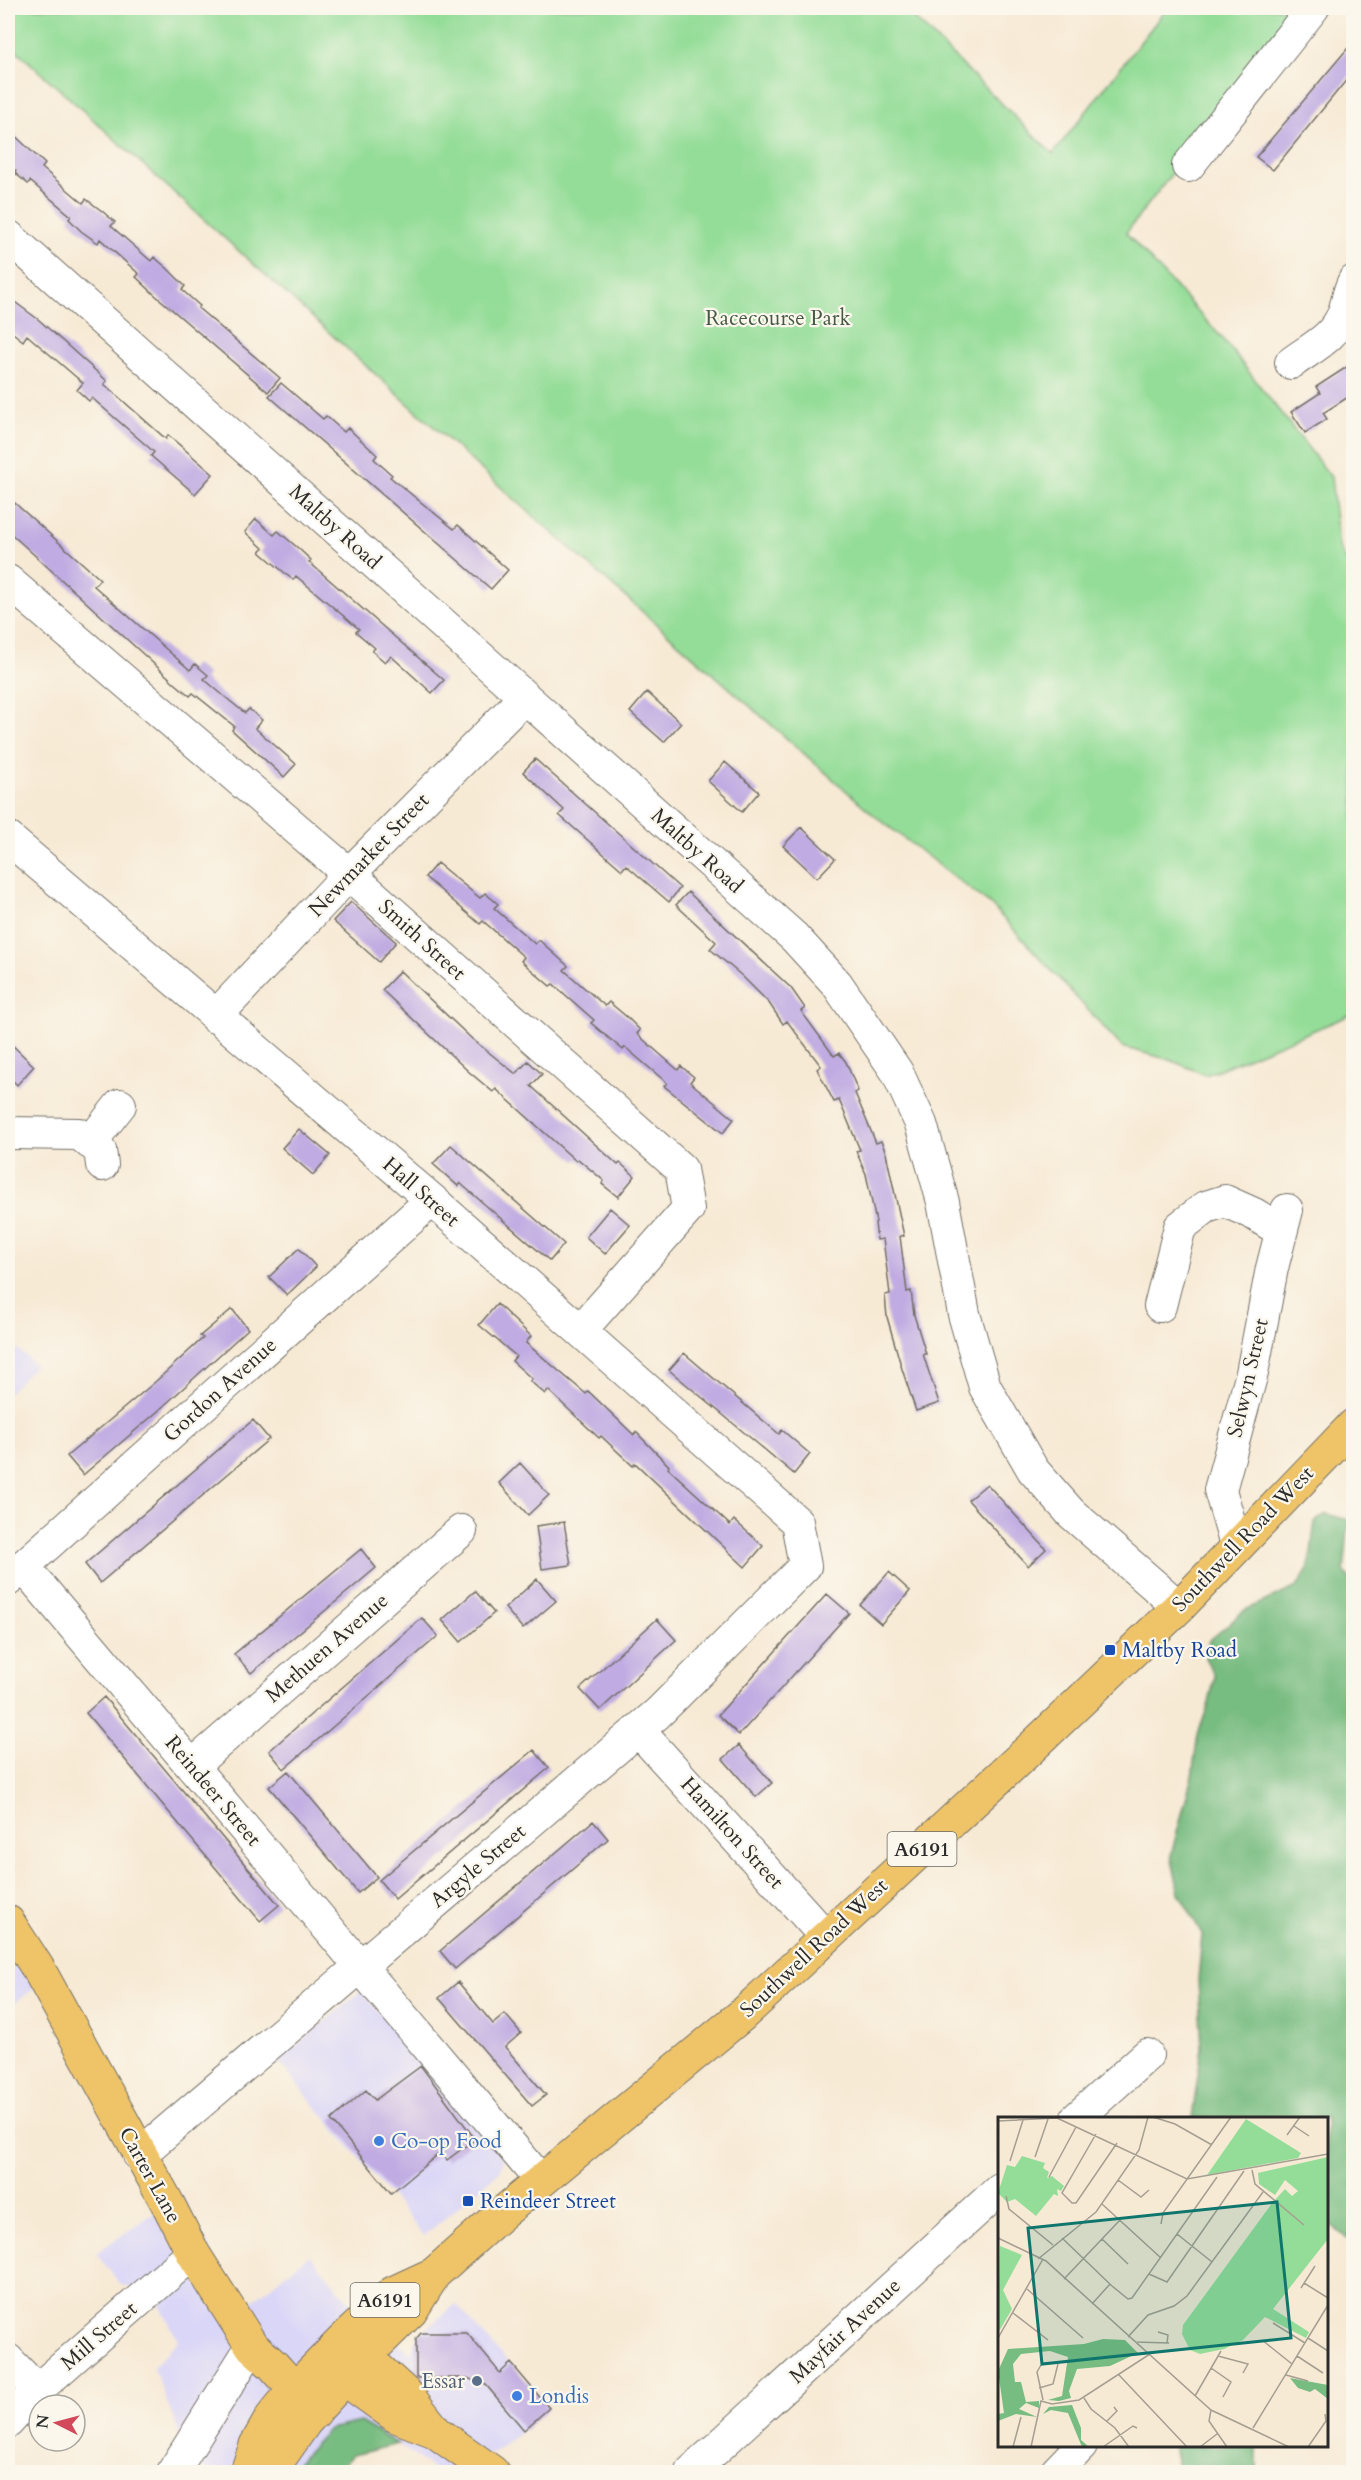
<svg xmlns="http://www.w3.org/2000/svg" width="1361" height="2480" font-family="Cardo,serif">
<rect width="100%" height="100%" fill="#fbf7ec"/>
<filter id="ink" filterUnits="userSpaceOnUse"><feTurbulence type="fractalNoise" baseFrequency=".0167" numOctaves="2"/><feDisplacementMap in="SourceGraphic" scale="12" xChannelSelector="R" yChannelSelector="G"/><feConvolveMatrix kernelMatrix="1 2 1 2 8 2 1 2 1" color-interpolation-filters="sRGB"/></filter>
<filter id="wash" filterUnits="userSpaceOnUse"><feTurbulence type="fractalNoise" baseFrequency=".008" numOctaves="4" result="noise"/><feDisplacementMap in="SourceGraphic" scale="24" xChannelSelector="R" yChannelSelector="G"/><feGaussianBlur stdDeviation="1.35" result="paint"/><feColorMatrix in="noise" values="0 0 0 0 0 0 0 0 0 0 0 0 0 0 0 0 0 1.4 0 .05"/><feComposite in="paint" operator="in"/></filter>
<g filter="url(#wash)">
<rect width="100%" height="100%" fill="#f7ead5"/>
<path fill="#dad6f7" d="M8 1340 35 1365 8 1394Z
M8 1939 39 1985 8 2008Z
M361 1991 503 2159 500 2171 424 2236 278 2061Z
M182 2194 241 2310 310 2255 351 2304 411 2353 416 2339 421 2333 456 2304 549 2408 500 2449 450 2472H437L398 2444 360 2422 306 2453 289 2472H211L189 2458 153 2367 178 2341 156 2297 120 2284 96 2253Z"/>
<path fill="#94dd98" stroke="#608462" stroke-width="1.5" d="M8 8H904L1053 154 1167 8H1300L1126 233 1223 339 1331 477 1339 546 1354 576 1353 1014 1206 1075 1170 1060 1122 1047 992 906 875 816 505 491 8 43V27L10 23 8 20Z"/>
<path fill="#77bc80" stroke="#517456" stroke-width="1.5" d="M1326 1514 1349 1520 1344 1570 1354 1588 1353 2242 1327 2223 1326 2118H1192L1202 2047 1198 1981 1202 1934 1179 1893 1171 1855 1192 1776 1198 1734 1209 1703 1215 1676 1205 1658 1209 1641 1245 1610 1297 1587 1309 1567 1315 1522Z
M360 2422 398 2444 353 2455 337 2472H289L329 2429Z
M1174 2446H1257V2472H1174L1177 2461Z"/>
<g id="blocks">
<path fill="#c0abe2" d="M1353 42V72L1273 170 1256 157Z
M8 129 45 164 42 168 83 203 86 199 102 211 115 222 111 226 151 261 154 257 167 268 185 286 182 290 200 306 198 308 280 378 268 392 155 295 136 277 139 274 100 239 98 243 81 231 69 219 71 216 30 181 28 184 15 173 16 171 8 164Z
M8 297 39 320 107 381 104 384 166 439 168 435 213 474 195 494 151 456 154 452 92 398 89 401 77 390 83 383 27 335 23 341 8 329Z
M1353 363V394L1323 413 1327 419 1305 433 1291 412 1320 393 1316 387Z
M281 383 323 419 326 416 344 432 348 428 377 455 374 459 392 475 390 477 454 529 458 525 508 570 491 589 269 396Z
M8 497 100 579 94 586 190 670 195 664 208 675 204 679 225 697 245 713 249 709 262 720 255 728 296 764 284 777 232 730 234 726 193 693 190 696 177 685 8 531Z
M256 519 274 535 278 531 298 548 311 560 309 562 444 680 432 693 391 656 385 662 372 651 375 648 356 632 359 629 296 576 293 580 260 552 263 548 245 532Z
M647 692 681 723 664 742 630 712Z
M535 759 680 888 669 902 626 865 622 870 559 815 564 810 523 772Z
M725 762 759 792 742 812 708 781Z
M801 827 835 859 817 878 783 846Z
M437 863 480 898 485 893 498 904 494 908 535 944 539 940 568 966 564 970 605 1006 609 1002 628 1018 640 1030 637 1034 678 1070 681 1066 694 1077 690 1082 734 1119 723 1133 664 1086 667 1083 625 1047 623 1050 604 1034 591 1023 594 1020 553 984 550 986 521 961 524 957 483 921 480 924 425 877Z
M688 892 791 988 805 1008 801 1011 834 1056 839 1053 846 1062 858 1091 855 1093 876 1143 881 1141 886 1153 904 1236H900L907 1292 911 1291 914 1315 926 1354H923L939 1403 916 1411 902 1369 887 1317 885 1295 890 1294 883 1239 877 1240 875 1223 876 1222 866 1174 856 1151 860 1150 839 1100 834 1102 817 1069 821 1066 787 1021 783 1024 769 1003 742 976 710 949 716 942 676 905Z
M351 902 396 942 379 962 333 921Z
M400 971 472 1039 516 1074 528 1061 542 1074 531 1086 618 1165 620 1163 635 1176 618 1197 602 1184 604 1181 578 1159 576 1161 496 1089 493 1092 468 1071 382 990Z
M8 1041 34 1066 17 1085 8 1076Z
M299 1129 330 1155 313 1175 282 1148Z
M451 1145 564 1244 550 1261 460 1183 458 1186 433 1164Z
M610 1208 630 1225 605 1254 586 1237Z
M299 1248 316 1267 287 1295 269 1277Z
M497 1304 531 1336 526 1343 586 1394 588 1391 634 1435 636 1432 669 1466 668 1468 730 1525 734 1520 763 1546 745 1567 635 1463 633 1466 601 1436 599 1438 548 1390 545 1394 530 1381 532 1379 512 1361 516 1356 479 1325Z
M232 1309 248 1329 157 1412 83 1475 67 1456 155 1382 203 1338 200 1336Z
M684 1353 779 1434 782 1430 810 1454 794 1474 669 1370Z
M253 1420 269 1439 100 1583 85 1564Z
M520 1463 549 1495 528 1515 499 1483Z
M987 1484 1046 1549 1028 1566 968 1500Z
M564 1522 571 1565 542 1569 536 1526Z
M361 1549 376 1568 251 1673 234 1654Z
M889 1572 910 1591 881 1624 860 1605Z
M537 1579 556 1601 523 1629 505 1608Z
M475 1591 494 1613 461 1642 442 1620Z
M827 1594 849 1613 739 1735 718 1715Z
M422 1618 438 1636 284 1769 269 1751Z
M657 1619 676 1640 600 1710 580 1689Z
M104 1697 279 1905 260 1921 86 1713Z
M739 1745 772 1783 756 1797 723 1759Z
M534 1750 549 1768 395 1899 379 1880Z
M288 1771 377 1877 358 1893 269 1787Z
M593 1821 608 1839 455 1969 440 1951Z
M458 1982 493 2024 505 2014 521 2033 505 2047 546 2095 532 2106 439 1998Z
M421 2066 475 2139 447 2160 441 2152 391 2193 331 2120 366 2090 375 2100Z
M421 2333H467L500 2373 511 2363 549 2408 524 2430 486 2385 467 2378H416V2339Z"/>
</g>
</g>
<g filter="url(#ink)">
<use href="#blocks" fill-opacity="0" stroke="#726e66" stroke-width="1.5"/>
<g fill="none" stroke-linecap="round" stroke-linejoin="round">
<g stroke="#726e66" stroke-width="34">
<path id="minor" d="M1188 166 1313 8
M8 236 794 937 837 984 897 1072 921 1124 943 1202 964 1314 985 1387 1033 1470 1071 1513 1179 1607
M1291 363C1311 348 1336 337 1344 312 1348 301 1348 292 1354 281
M8 581 349 874 681 1169 688 1209 581 1330
M8 838 432 1200 797 1522 805 1566 658 1713 139 2155
M215 1017 349 874 525 697
M8 1133 79 1134 100 1150 102 1165
M90 1143 120 1105
M1160 1306 1180 1227 1206 1207 1225 1201 1254 1214 1281 1231
M1236 1545 1220 1490 1252 1373 1272 1268 1287 1210
M23 1566 541 2181
M8 1580 432 1200
M638 1730 826 1937
M192 1766 461 1531
M1077 2118 1147 2055
M8 2360 37 2390
M8 2422 37 2390 193 2253
M173 2472 252 2346
M691 2472 1000 2189
M1056 2472 1081 2446"/>
</g>
<g stroke="#726e66" stroke-width="35">
<path id="major" d="M8 1922 39 1970 169 2206 193 2253 252 2346 273 2365 315 2412
M350 2343 408 2396 436 2432 492 2472
M328 2367 396 2416 432 2430
M247 2472 256 2445 272 2417 295 2389 344 2339 393 2293 434 2274 500 2215 742 2015 1030 1749 1179 1607 1354 1425
M263 2472 279 2459 305 2422 365 2356 411 2311 434 2274"/>
</g>
<use href="#minor" stroke="#fff" stroke-width="32"/>
<use href="#major" stroke="#efc469" stroke-width="33"/>
</g>
</g>
<g fill="#1a4fb4" stroke="#fbf7ec" stroke-width="2">
<rect x="1104" y="1644" width="12" height="12" rx="3"/>
<rect x="462" y="2195" width="12" height="12" rx="3"/>
</g>
<g fill="#3f7fe0" stroke="#fbf7ec" stroke-width="2">
<circle cx="379" cy="2141" r="6"/>
<circle cx="517" cy="2396" r="6"/>
</g>
<circle fill="#5c6f8a" stroke="#fbf7ec" stroke-width="2" cx="477" cy="2381" r="6"/>
<g text-anchor="middle" dominant-baseline="central" stroke-width="4.5" stroke-linejoin="round" paint-order="stroke">
<g fill="#fbf7ec" stroke="#696865" stroke-width="1.5">
<rect x="887.5" y="1832" width="69" height="34" rx="4.5"/>
<rect x="350.5" y="2283" width="69" height="34" rx="4.5"/>
</g>
<g font-size="20" font-weight="bold" fill="#2b2b2b">
<text x="922" y="1849">A6191</text>
<text x="385" y="2300">A6191</text>
</g>
<g font-size="21" fill="#455846" stroke="#fbf7ec">
<text x="778" y="318">Racecourse Park</text>
</g>
<g font-size="21" fill="#2b2b2b" stroke="#fbf7ec">
<text transform="translate(335 527) rotate(42)">Maltby Road</text>
<text transform="translate(697 851) rotate(42)">Maltby Road</text>
<text transform="translate(369 855) rotate(-46)">Newmarket Street</text>
<text transform="translate(422 940) rotate(42)">Smith Street</text>
<text transform="translate(421 1192) rotate(41)">Hall Street</text>
<text transform="translate(1248 1378) rotate(-77)">Selwyn Street</text>
<text transform="translate(220 1390) rotate(-42)">Gordon Avenue</text>
<text transform="translate(1243 1539) rotate(-46)">Southwell Road West</text>
<text transform="translate(327 1648) rotate(-41)">Methuen Avenue</text>
<text transform="translate(213 1791) rotate(50)">Reindeer Street</text>
<text transform="translate(732 1833) rotate(48)">Hamilton Street</text>
<text transform="translate(478 1866) rotate(-40)">Argyle Street</text>
<text transform="translate(814 1948) rotate(-43)">Southwell Road West</text>
<text transform="translate(150 2175) rotate(61)">Carter Lane</text>
<text transform="translate(845 2331) rotate(-43)">Mayfair Avenue</text>
<text transform="translate(99 2336) rotate(-41)">Mill Street</text>
</g>
<g font-size="21" fill="#164399" stroke="#fbf7ec" text-anchor="start">
<text x="1122" y="1650">Maltby Road</text>
<text x="480" y="2201">Reindeer Street</text>
</g>
<g font-size="21" fill="#366cbe" stroke="#fbf7ec" text-anchor="start">
<text x="391" y="2141">Co-op Food</text>
<text x="529" y="2396">Londis</text>
</g>
<g font-size="21" fill="#4e5e75" stroke="#fbf7ec" text-anchor="end">
<text x="465" y="2381">Essar</text>
</g>
</g>
<g transform="translate(998 2117)">
<rect width="330" height="330" fill="#f7ead5"/>
<path d="M248 2 303 36 300 41 209 58ZM24 39 47 46 45 51 51 55 49 61 54 59 66 69 63 74 59 72 60 79 56 77 38 99 17 82 9 85 0 76 9 48 17 50ZM330 40V122L275 192 311 215 308 221 267 200 245 223 226 232 202 237 192 233 184 217 185 208 275 85 287 72 294 79 300 74 287 63 277 78 261 67 260 56ZM2 129 24 138 5 173 14 192 0 216Z" fill="#94dd98"/>
<path d="M105 222 127 223 140 236 112 249 79 252 71 274 73 281 61 284 50 283 64 279 70 240 52 234 23 237 15 247 17 265H23L28 285 41 284V291L28 286 21 292 39 300 18 297 0 304V297L6 296 0 254 10 232 86 227ZM292 261 330 268V282L317 272 312 275 300 271ZM74 288 83 311V323L91 330H84L70 296 53 293 45 297 51 290Z" fill="#77bc80"/>
<path fill="none" stroke="#a59e91" stroke-width="1.5" d="M155 0 177 7 214 28M59 1 189 62 330 37M0 4 59 1M296 9 311 19M98 17 64 76 74 86H78L119 26M289 18 302 0M37 40 50 2M12 44 25 3M254 53 257 67 306 108M51 60 78 10M120 63 143 80 151 73M8 79 11 92 55 128M104 87 163 141M163 107 165 96 233 0M179 117 214 145M0 121 48 144 213 293 291 330M64 121 114 169 130 182 134 181 219 60M104 122 130 147M40 142 98 95 141 33 150 0M151 157 169 165 246 54M66 162 122 103M306 166 330 181M303 171 317 149M29 172 85 221M94 187 112 167M15 196 50 223M275 206 307 226M160 215 170 218 169 226M130 220 150 198 176 189 189 179 265 75M0 221 45 142M310 221 330 234M264 223 294 247M137 225 171 226M220 239 250 247 245 256M299 239 325 256M43 248 39 255 45 283M213 251 233 265 225 280M121 258 189 330M288 258 310 264M41 271 55 267 60 247M197 279 223 234M86 281 93 292 117 311 131 330M213 293 211 304 229 330M109 304 119 294 116 290M255 311 330 188M15 330 23 300M33 330 43 284 54 287 81 283 152 237M105 330 135 309 139 311M202 330 219 317M310 330 328 304 327 297"/>
<path fill="#0f766e" fill-opacity="0.15" stroke="#0f766e" stroke-width="3" d="M279 85 293 221 44 247 30 111Z"/>
<rect width="330" height="330" fill="none" stroke="#2b2b2b" stroke-width="3"/>
</g>
<rect width="1361" height="2480" fill="none" stroke="#fbf7ec" stroke-width="30"/>
<g transform="translate(57 2423) rotate(276)"><circle r="28" fill="#fbf7ec" stroke="#a8a59f" stroke-width="1.5"/>
<path d="M0-4.5L10 22L0 15L-10 22Z" fill="#d1495b"/>
<text y="-9" font-size="16" font-weight="bold" text-anchor="middle" fill="#2b2b2b">N</text>
</g>
</svg>
